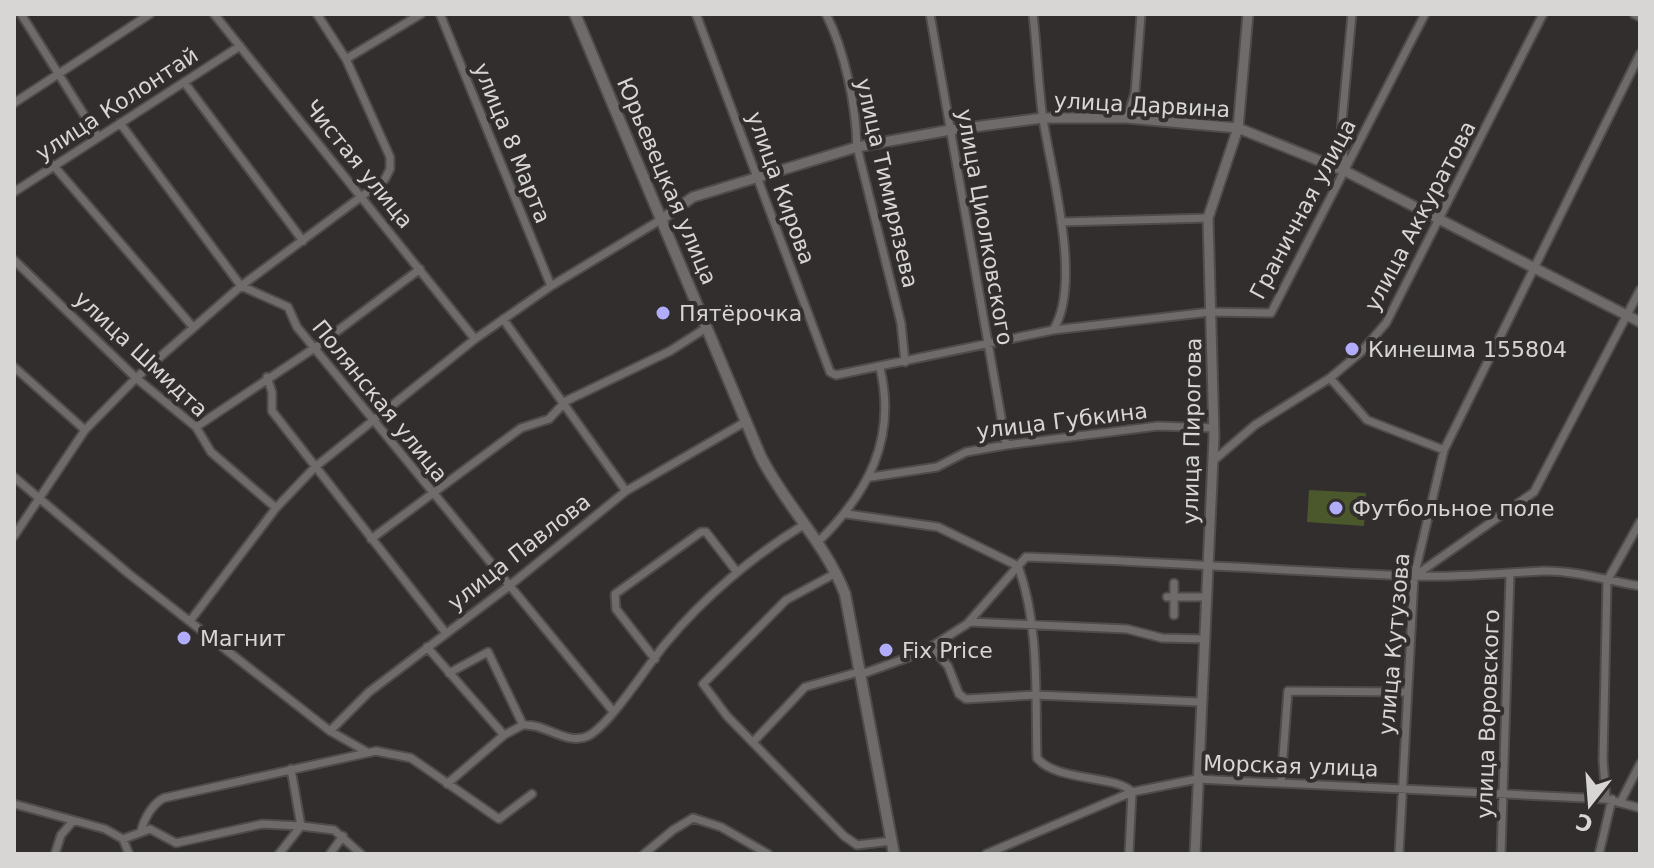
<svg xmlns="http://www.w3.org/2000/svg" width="1654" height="868" font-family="'DejaVu Sans',sans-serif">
<rect width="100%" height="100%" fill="#312e2d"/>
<path fill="#4a582b" d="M1309 490 1366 493 1364 526 1307 522Z"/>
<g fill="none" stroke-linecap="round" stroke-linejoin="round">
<g stroke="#4e4c4b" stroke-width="11">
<path id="minor" d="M21 14 98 137
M214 14 475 339
M440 14 551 286
M696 14 830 372 836 375 1053 330 1210 312 1271 313 1425 14
M826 14C845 51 856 106 857 147L901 323 905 362
M930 14 1006 445
M1033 14C1037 49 1038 84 1043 119 1051 172 1083 284 1053 330
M1634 14 1640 17
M346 59 421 14
M184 82 303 241
M14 103 150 14
M1127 118 1135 93 1141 14
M120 123 241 286 288 307 297 327 612 710
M53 165 193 327
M1345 169 1341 132 1352 14
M14 192 240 46
M1061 222 1208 218
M14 260 136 378 196 427 211 452 276 508
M503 319 626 491
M14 367 85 430
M267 377 272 392V411L445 632
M1330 378 1367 420 1444 450
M196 427 316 347 420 269
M1213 461 1255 425 1330 378 1361 352 1386 323 1543 14
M14 477 129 574 330 731 367 752
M871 477 937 467 966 452 1006 445 1158 426 1214 428
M847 514 938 527 1018 566C1040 626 1035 696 1037 758 1056 782 1117 775 1132 792
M14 536 85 430 136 378 241 286 385 179 390 169V157L346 59 317 14
M371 539 521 428 549 419 566 401 670 351 706 328
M818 542C868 493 897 439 880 368
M836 573 786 600 703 684 727 716 844 836 857 845 892 841
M1416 575 1534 492 1640 290
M1167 597H1205
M1174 615V583
M190 621 276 508 315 467 475 339 551 286 662 219
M970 622 1127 629 1162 638 1203 639
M427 647 504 735
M931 647 948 666 959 694 966 699 1035 695 1200 702
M655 659 616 609 615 594 701 532H706L737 572
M449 673 488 652 523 725
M862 674 923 652 967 624 1026 557C1154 561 1282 571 1410 576 1454 578 1500 573 1543 571 1574 570 1609 581 1640 586
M330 731 369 692 509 586 626 491 745 422
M754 741 805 687 862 671
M1281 783 1288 691 1406 692
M447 784 504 735 523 725C545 723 567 746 588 736 611 724 648 664 666 643 704 597 754 555 805 524
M1606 799 1603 760 1607 581 1640 522
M1621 801 1640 764
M14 804 105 829 123 839
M141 832C143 820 153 803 164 798L376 751 411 758 499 819 532 794
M123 839 150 829 176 843 262 824 301 826 334 830 361 854
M123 839 129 854
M55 854 61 835 73 821
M279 854 301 826 291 769
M330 854 343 836
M644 854 673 830 693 818 721 827 768 854
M986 854 1132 792 1197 779 1606 799 1640 808
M1129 854 1132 792
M1399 854 1414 577 1444 450 1640 54
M1501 854 1510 575
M1599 854 1612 799"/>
</g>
<g stroke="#4e4c4b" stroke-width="13">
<path id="tertiary" d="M662 219 693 197 857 147 950 130 1043 118H1127L1238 128 1345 171 1640 322
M1195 854 1214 436 1208 218 1238 128 1248 14"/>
</g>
<g stroke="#4e4c4b" stroke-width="14">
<path id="secondary" d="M575 14 760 455C784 504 825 542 845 594L894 854"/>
</g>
<use href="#minor" stroke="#6f6b6a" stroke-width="7"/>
<use href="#tertiary" stroke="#6f6b6a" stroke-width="9"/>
<use href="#secondary" stroke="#6f6b6a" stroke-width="10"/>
</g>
<g fill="#b1adfa" stroke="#312e2d" stroke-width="3">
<circle cx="663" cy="313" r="8"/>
<circle cx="1352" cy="349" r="8"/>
<circle cx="1336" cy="508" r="8"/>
<circle cx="184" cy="638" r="8"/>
<circle cx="886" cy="650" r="8"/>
</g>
<g text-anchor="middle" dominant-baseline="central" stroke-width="8" stroke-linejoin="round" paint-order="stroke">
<g font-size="22" fill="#d8d6d5" stroke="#312e2d">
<text transform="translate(117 104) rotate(-33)">улица Колонтай</text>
<text transform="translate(1142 105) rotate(3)">улица Дарвина</text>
<text transform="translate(512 143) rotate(68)">улица 8 Марта</text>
<text transform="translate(359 164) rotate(51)">Чистая улица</text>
<text transform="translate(667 181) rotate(67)">Юрьевецкая улица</text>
<text transform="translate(887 183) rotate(77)">улица Тимирязева</text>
<text transform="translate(781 188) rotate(70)">улица Кирова</text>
<text transform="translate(1303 209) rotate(-62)">Граничная улица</text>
<text transform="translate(1420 216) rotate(-62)">улица Аккуратова</text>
<text transform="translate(985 227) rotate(80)">улица Циолковского</text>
<text transform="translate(141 354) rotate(43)">улица Шмидта</text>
<text transform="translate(380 401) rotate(51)">Полянская улица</text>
<text transform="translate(1062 421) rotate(-7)">улица Губкина</text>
<text transform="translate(1192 431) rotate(-89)">улица Пирогова</text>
<text transform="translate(519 552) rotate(-38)">улица Павлова</text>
<text transform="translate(1394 644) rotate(-85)">улица Кутузова</text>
<text transform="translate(1488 714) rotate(-88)">улица Воровского</text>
<text transform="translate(1291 766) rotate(2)">Морская улица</text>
</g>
<g font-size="22" fill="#d8d6d5" stroke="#312e2d" text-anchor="start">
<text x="679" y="313">Пятёрочка</text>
<text x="1368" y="349">Кинешма 155804</text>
<text x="1352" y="508">Футбольное поле</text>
<text x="200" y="638">Магнит</text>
<text x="902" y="650">Fix Price</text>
</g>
</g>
<rect width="1654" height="868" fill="none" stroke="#d8d6d5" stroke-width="32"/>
<g transform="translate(1590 804) rotate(197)" stroke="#312e2d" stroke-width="6" paint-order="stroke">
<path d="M0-6L14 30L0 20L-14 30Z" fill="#d8d6d5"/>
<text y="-12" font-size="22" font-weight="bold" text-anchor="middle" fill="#d8d6d5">С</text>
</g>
</svg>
